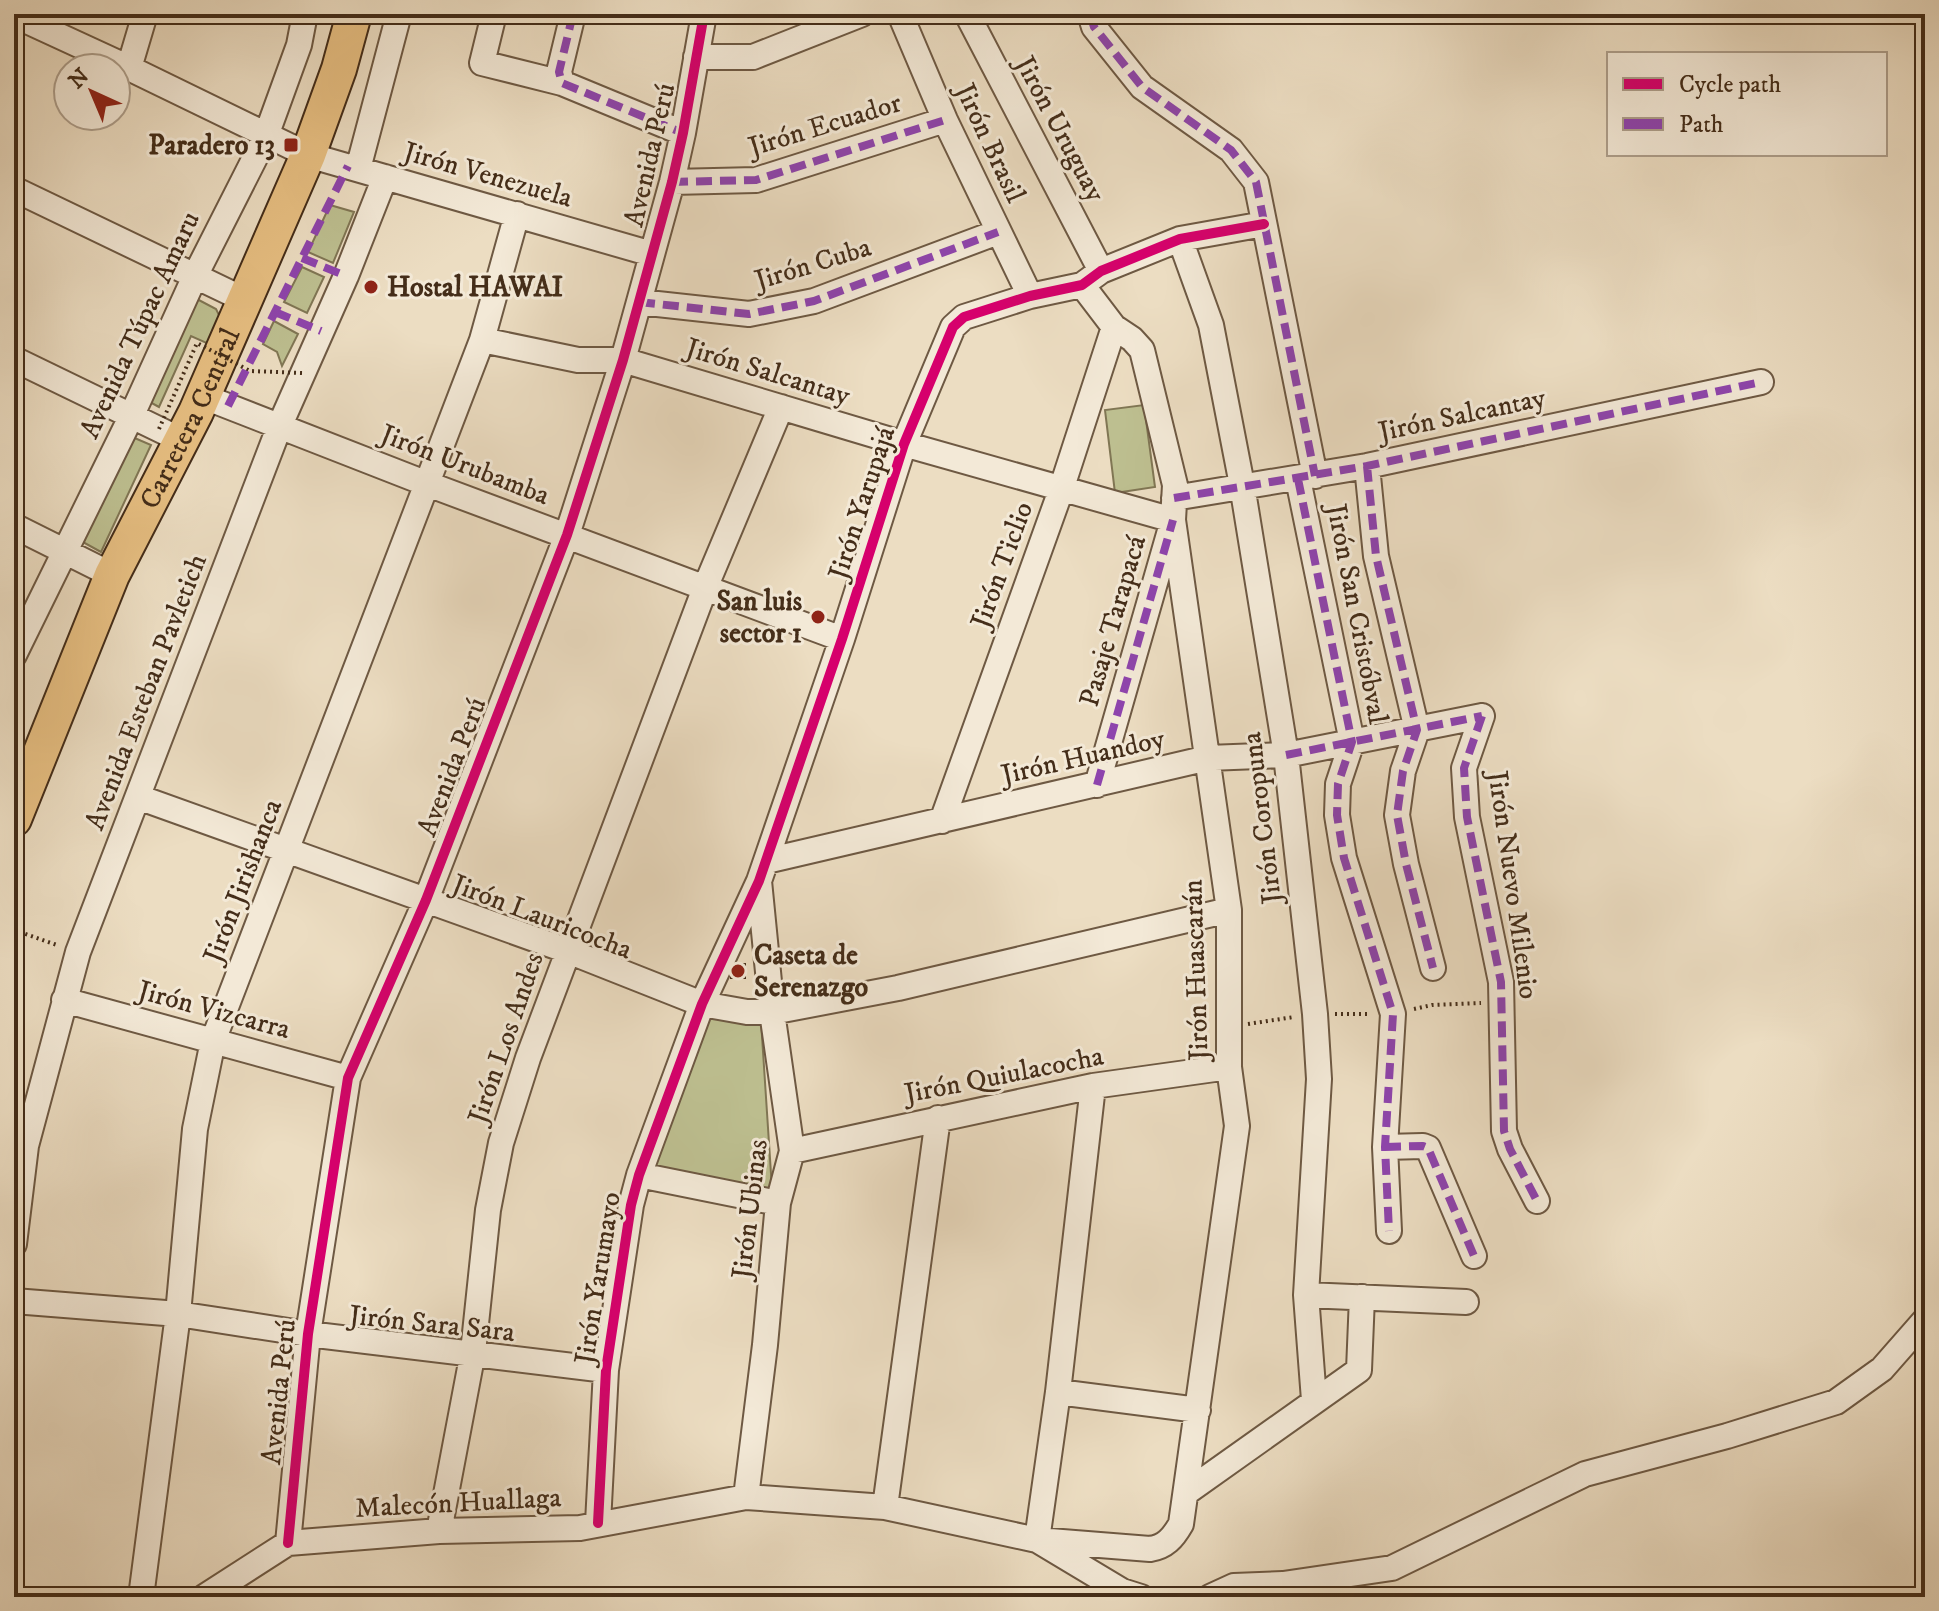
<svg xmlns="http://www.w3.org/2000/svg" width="1939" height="1611" font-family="'IM FELL DW Pica',serif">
<rect width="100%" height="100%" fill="#ecddc2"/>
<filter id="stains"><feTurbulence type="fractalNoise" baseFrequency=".0025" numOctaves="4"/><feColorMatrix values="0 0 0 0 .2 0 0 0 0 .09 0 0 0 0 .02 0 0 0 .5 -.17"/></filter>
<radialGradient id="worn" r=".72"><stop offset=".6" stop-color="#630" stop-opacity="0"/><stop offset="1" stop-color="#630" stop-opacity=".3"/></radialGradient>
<path fill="#bdbf90" stroke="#807654" stroke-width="2" d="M330 205 354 212 333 263 308 252Z
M302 267 324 277 307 313 284 302Z
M195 298 216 309 221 319 211 345 191 336 159 407 148 401Z
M274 321 298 334 282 366 277 352 263 344Z
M1144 405 1155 487 1115 493 1105 410Z
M130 436 151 445 101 552 81 541Z
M707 1017 761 1021 772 1189 652 1169Z"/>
<path fill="#db9e86" stroke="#442d19" stroke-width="2" d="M745 964V978H731V965Z"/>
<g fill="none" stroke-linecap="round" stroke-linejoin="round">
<g stroke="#6e5943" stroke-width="28">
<path id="minor" d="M494 14 482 63 562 83
M573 14 559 72 562 83 683 133
M900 14 945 120 1030 296
M967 14 1101 271
M1090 14 1094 27 1142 87 1231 150 1256 182 1315 476
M14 15 129 68 308 155 652 254
M696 57H753L862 14
M129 68 145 14
M358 169 399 14
M672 182 756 180 945 120
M14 189 245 300
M1180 239 1211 325 1242 485 1286 755 1315 1014 1319 1079 1306 1295 1314 1400
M639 302 749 314 814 301 998 232
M482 340 578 360H623L904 444 1173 520 1097 785
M14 359 181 440
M202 396 425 483 842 639
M1367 466 1376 556 1417 730 1403 771 1397 815 1406 864 1433 968
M1298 479 1352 742 1338 784 1337 815 1344 858 1393 1014 1385 1147 1389 1231
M1174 498 1367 466 1761 382
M14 526 112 575
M14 655 131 417 195 276 266 136 299 45 305 14
M1482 716 1464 768 1467 817 1501 982 1504 1131 1510 1149 1537 1201
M138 797 568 951 702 1004 747 1012H772L898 988 1229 910
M942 821 1061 490 1114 327
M766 861 1208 758 1286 755 1482 716
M64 1000 348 1078
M1385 1147 1423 1146 1428 1148 1474 1256
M792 1151 1093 1086 1229 1067
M639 1175 778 1203
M14 1244 26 1146 78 952 280 425 346 276 385 177
M1306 1295 1466 1302
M14 1301 178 1314 308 1334 606 1370
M1058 1392 1198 1410
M1187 1492 1359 1370 1362 1297
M746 1497 765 1345 778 1203 792 1151 772 1012 759 881
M885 1507 938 1118
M598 1523 606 1370 631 1205 639 1175 702 1004 759 881 842 639 904 444 953 327 964 317 1030 296 1082 285 1101 271 1180 239 1264 224
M439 1531 473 1352 488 1210 501 1143 528 1058 705 588 781 407
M1037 1540 1150 1549C1165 1547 1173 1538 1181 1524L1237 1126 1229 1067V910L1173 520 1175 485 1142 350 1132 339 1114 327 1082 285
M1037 1540 1058 1392 1093 1086
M288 1543 308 1334 348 1078 426 900 567 535 623 360 672 182 683 133 704 14
M141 1597 178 1314 195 1129 213 1041 482 340 517 214
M204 1597 288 1543 439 1531 580 1528 746 1497 885 1507 1037 1540 1122 1591 1141 1597
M1210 1597 1234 1586 1283 1584 1392 1568 1585 1474 1727 1436 1836 1402 1882 1369 1925 1320"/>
</g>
<g stroke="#442d19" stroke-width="38">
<g id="highway">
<path id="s1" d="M14 819 112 575 196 412 308 155 339 69 354 14"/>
</g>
</g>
<path stroke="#442d19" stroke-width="4" stroke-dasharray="2 4" stroke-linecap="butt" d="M14 930 57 945
M1414 1009 1432 1005 1481 1003
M1335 1014H1370
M1248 1024 1294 1017"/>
<use href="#minor" stroke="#f3e9d7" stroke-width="24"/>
<use href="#highway" stroke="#e6be81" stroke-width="34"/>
<path stroke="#442d19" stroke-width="4" stroke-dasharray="2 4" stroke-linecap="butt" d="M159 429 197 343 250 371 302 373"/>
<path stroke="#8e44ad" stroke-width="8" stroke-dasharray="16 8" stroke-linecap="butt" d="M573 14 559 72 562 83 683 133
M1090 14 1094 27 1142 87 1231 150 1256 182 1315 476
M672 182 756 180 945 120
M302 258 346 276
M639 302 749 314 814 301 998 232
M275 312 321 331
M228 406 348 166
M1367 466 1376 556 1417 730 1403 771 1397 815 1406 864 1433 968
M1298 479 1352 742 1338 784 1337 815 1344 858 1393 1014 1385 1147 1389 1231
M1174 498 1367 466 1761 382
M1482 716 1464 768 1467 817 1501 982 1504 1131 1510 1149 1537 1201
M1286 755 1482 716
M1097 785 1173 520
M1385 1147 1423 1146 1428 1148 1474 1256"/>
<g stroke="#f3e9d7" stroke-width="15">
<path id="cycleway" d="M598 1523 606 1370 631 1205 639 1175 702 1004 759 881 842 639 904 444 953 327 964 317 1030 296 1082 285 1101 271 1180 239 1264 224
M288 1543 308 1334 348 1078 426 900 567 535 623 360 672 182 683 133 704 14"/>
</g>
<use href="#cycleway" stroke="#d6006c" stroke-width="10"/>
</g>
<g fill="#8f2418" stroke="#f3e9d7" stroke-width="3">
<rect x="283" y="137" width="16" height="16" rx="4"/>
<circle cx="371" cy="287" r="8"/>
<circle cx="818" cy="617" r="8"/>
<circle cx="738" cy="971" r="8"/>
</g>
<g text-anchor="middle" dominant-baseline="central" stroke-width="6" stroke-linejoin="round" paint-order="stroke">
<g font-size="28" fill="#442d19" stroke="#f3e9d7">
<text transform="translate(825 125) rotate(-17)">Jirón Ecuador</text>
<text transform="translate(1060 129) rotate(62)">Jirón Uruguay</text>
<text transform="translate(990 143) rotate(65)">Jirón Brasil</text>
<text transform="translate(650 155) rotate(-77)">Avenida Perú</text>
<text transform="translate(488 175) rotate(16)">Jirón Venezuela</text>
<text transform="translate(813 264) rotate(-17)">Jirón Cuba</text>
<text transform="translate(140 325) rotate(-65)">Avenida Túpac Amaru</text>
<text transform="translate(768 372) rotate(17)">Jirón Salcantay</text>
<text transform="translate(1462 415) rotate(-12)">Jirón Salcantay</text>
<text stroke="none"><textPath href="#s1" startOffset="438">Carretera Central</textPath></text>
<text transform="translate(465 465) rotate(21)">Jirón Urubamba</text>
<text transform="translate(862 503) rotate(-72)">Jirón Yarupajá</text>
<text transform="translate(1002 565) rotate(-70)">Jirón Ticlio</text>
<text transform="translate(1357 614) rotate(79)">Jirón San Cristóbval</text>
<text transform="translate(1113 621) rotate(-74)">Pasaje Tarapacá</text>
<text transform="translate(146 692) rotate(-69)">Avenida Esteban Pavletich</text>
<text transform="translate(1083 757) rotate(-13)">Jirón Huandoy</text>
<text transform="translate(452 767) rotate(-69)">Avenida Perú</text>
<text transform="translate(1262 818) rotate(-97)">Jirón Coropuna</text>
<text transform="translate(243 881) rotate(-69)">Jirón Jirishanca</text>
<text transform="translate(1513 885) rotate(82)">Jirón Nuevo Milenio</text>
<text transform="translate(542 917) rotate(21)">Jirón Lauricocha</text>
<text transform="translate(1196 970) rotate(-92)">Jirón Huascarán</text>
<text transform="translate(214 1010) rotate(15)">Jirón Vizcarra</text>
<text transform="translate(506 1038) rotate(-71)">Jirón Los Andes</text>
<text transform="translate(1004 1075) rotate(-11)">Jirón Quiulacocha</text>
<text transform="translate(750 1209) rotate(-83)">Jirón Ubinas</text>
<text transform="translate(598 1278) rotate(-81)">Jirón Yarumayo</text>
<text transform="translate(432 1324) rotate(6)">Jirón Sara Sara</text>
<text transform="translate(279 1392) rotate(-84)">Avenida Perú</text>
<text transform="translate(458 1503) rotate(-3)">Malecón Huallaga</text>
</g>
<g font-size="28" font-weight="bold" fill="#442d19" stroke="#f3e9d7" text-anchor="end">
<text x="275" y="145">Paradero 13</text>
<text x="387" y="287" text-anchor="start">Hostal HAWAI</text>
<text x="802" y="601">San luis<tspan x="802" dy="32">sector 1</tspan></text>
<text x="754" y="955" text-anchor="start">Caseta de<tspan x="754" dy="32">Serenazgo</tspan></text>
</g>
</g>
<rect width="1939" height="1611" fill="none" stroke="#ecddc2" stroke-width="48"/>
<rect x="16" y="16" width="1907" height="1579" fill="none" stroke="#442d19" stroke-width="4"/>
<rect x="24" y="24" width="1891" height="1563" fill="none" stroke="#442d19" stroke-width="2"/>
<rect x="1607" y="52" width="280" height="104" fill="#f3e9d7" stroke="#ad9e8b" stroke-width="2"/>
<rect x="1623" y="78" width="40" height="12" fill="#d6006c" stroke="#ad9e8b" stroke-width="2"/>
<text x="1679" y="92" font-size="24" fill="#442d19">Cycle path</text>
<rect x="1623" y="118" width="40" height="12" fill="#8e44ad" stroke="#ad9e8b" stroke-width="2"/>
<text x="1679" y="132" font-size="24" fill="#442d19">Path</text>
<g transform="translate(92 92) rotate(316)"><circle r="38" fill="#f3e9d7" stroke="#ad9e8b" stroke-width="2"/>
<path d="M0-6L14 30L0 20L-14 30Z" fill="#8f2418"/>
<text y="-12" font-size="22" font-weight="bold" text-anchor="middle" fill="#442d19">N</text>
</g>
<rect width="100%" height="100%" filter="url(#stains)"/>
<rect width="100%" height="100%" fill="url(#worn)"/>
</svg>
